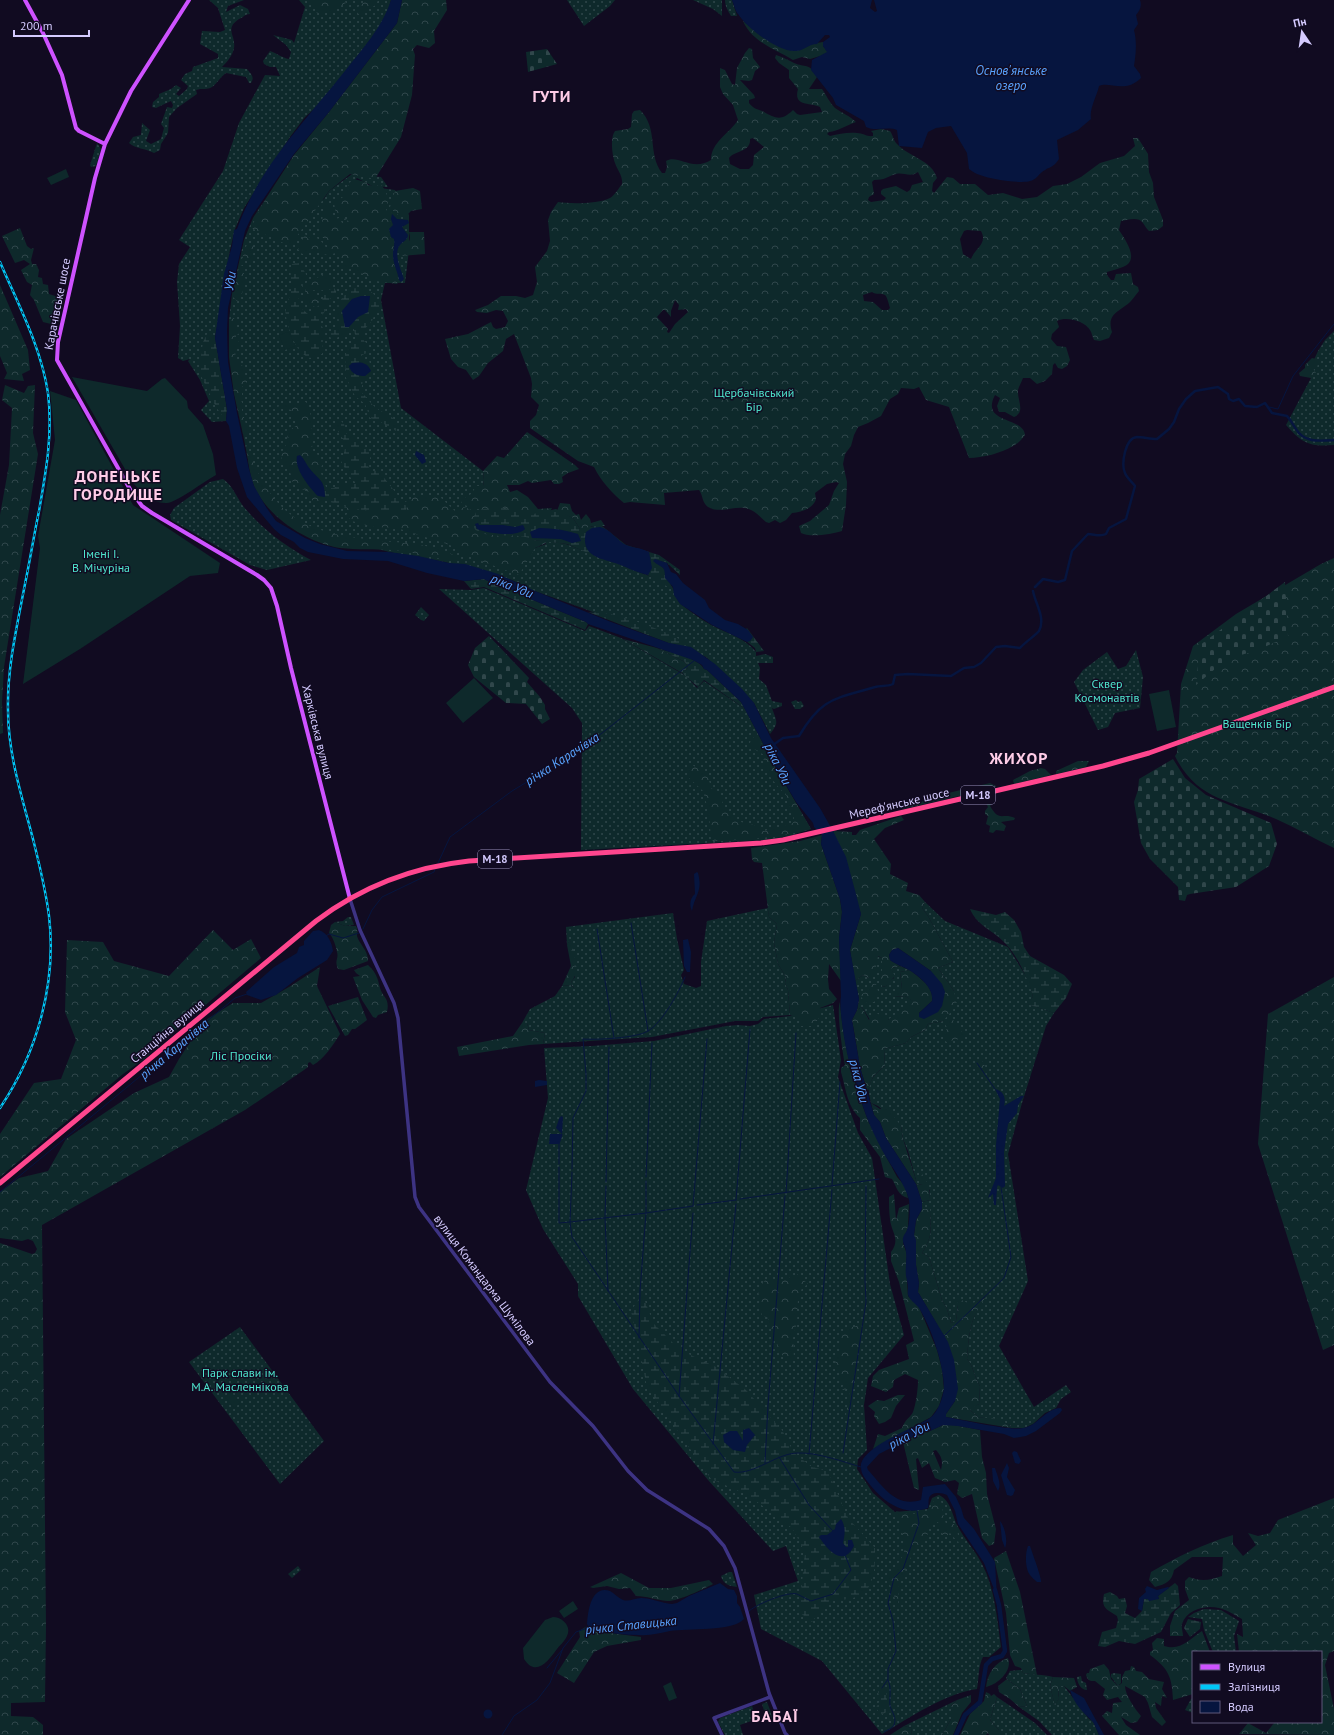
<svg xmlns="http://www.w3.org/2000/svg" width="1334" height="1735" font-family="'PT Sans',sans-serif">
<defs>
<pattern id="grass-dots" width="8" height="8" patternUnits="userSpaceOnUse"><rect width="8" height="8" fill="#0e292b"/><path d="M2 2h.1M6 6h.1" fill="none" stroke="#30474b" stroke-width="1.8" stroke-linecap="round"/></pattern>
<pattern id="forest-crowns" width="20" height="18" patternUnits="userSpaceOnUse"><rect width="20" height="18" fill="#0e292b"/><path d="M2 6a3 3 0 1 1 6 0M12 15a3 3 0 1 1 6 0" fill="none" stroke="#30474b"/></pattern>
<pattern id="wetland-marsh" width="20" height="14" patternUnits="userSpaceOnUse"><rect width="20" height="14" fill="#0e292b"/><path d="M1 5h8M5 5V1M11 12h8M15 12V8" fill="none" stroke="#30474b"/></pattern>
<pattern id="cemetery-stones" width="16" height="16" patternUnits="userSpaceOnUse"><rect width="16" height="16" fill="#0e292b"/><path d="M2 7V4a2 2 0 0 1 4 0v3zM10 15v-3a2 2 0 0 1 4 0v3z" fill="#30474b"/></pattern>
</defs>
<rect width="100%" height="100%" fill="#110b21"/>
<path fill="url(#grass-dots)" d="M209 0H244L228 6 226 12 240 5 248 9 250 14C245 14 244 17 239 19 224 29 236 35 234 48 233 55 227 62 222 67L247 69C251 74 255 77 251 83H249L246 77 226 73C220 77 217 84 212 87 207 90 202 88 196 90L197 94 177 108 169 117 168 133 161 144 160 150 154 153C145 148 136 149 129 143L133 137 141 135 142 123 150 130 146 141 151 144 161 139 164 128 161 124 167 107 172 108 173 105 171 101 156 108 152 107 153 102 159 97V94L171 89 176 85 181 88 176 94 179 96 187 89 188 86 181 80 185 74 192 71 193 67 218 58V54L200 44 202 31 220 32 225 30 218 8Z
M299 0H391L387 15 378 30 320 104 305 117 290 137 244 208 235 229 230 250 215 338 226 407V421L212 422 201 410 209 401 200 380 188 361 190 359 183 361 178 358 180 326 177 282 179 264 190 247 179 240 223 171 239 123 265 75 280 76 276 67H270L264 64 263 61 270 51C277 53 282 58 289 59L291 52 286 45 273 35 292 40 294 43 305 7Z
M567 0H615L610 6 584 26Z
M693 0H722V16L713 9Z
M725 0H732L737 16H731C728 11 725 6 725 0Z
M97 143 101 149 96 166 91 167 90 165Z
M352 174 381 177 388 187 372 186 357 178 350 184 395 190 409 215V250L405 283H385L381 300 401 408 483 471 484 480 483 486C504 502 527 521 535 548L546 544V541L566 544 670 584C676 590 674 599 682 605 691 612 702 620 713 626 729 634 745 638 756 652V656L765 654 773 657V663H758L760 668 759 679 766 685 772 701 782 703V706L774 709 772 708C776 721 780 722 770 734L754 703 706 657 585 609 532 590 512 580 445 562 389 552 309 529 275 504 250 470 243 434 229 320 232 294 244 240 253 218 262 204 259 231 324 199 329 191Z
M1334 331V445C1309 447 1302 443 1286 425L1311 378 1312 364 1318 351 1325 340Z
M223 479C233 486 236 496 243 506 262 529 285 546 311 560L267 570 250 565 171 520 170 515 174 508 210 482Z
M484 588 585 631 589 626 621 638 686 676 697 688 704 681 745 709 780 776 811 829 789 836 765 840 581 850 582 723 572 708 439 589 471 590Z
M421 607 429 615 424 621 421 620 415 615Z
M1136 650 1143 677 1140 708 1115 713 1108 727 1098 730 1074 682 1083 670 1107 652 1118 669 1126 666Z
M796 700 798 702 801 701 804 706 800 709H795L791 702Z
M925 902 945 921 1008 947 1029 981 1033 997 1028 1004 1054 1013 1046 1026 1022 1103 1008 1154 1028 1281 999 1346 1034 1407 1066 1385 1071 1392 1061 1399 1056 1408 1045 1413 1033 1424 1024 1428H1011L1010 1425 998 1420 978 1417 969 1409 979 1404 980 1386C974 1377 974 1367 967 1359 969 1334 970 1318 985 1297L975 1303 958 1305 956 1321 951 1323 947 1309 942 1300 929 1257 922 1253C934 1234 930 1230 930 1209H922V1202L930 1200V1190L923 1185 916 1184 914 1181 916 1180 908 1151 903 1139 901 1126 878 1106 871 1103C866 1086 870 1077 885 1066L884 1049 906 1043 911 1037 925 1030 928 1024 943 1021 954 991 938 968 953 962 928 916 922 908Z
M768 908 769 917 777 924 774 943 778 964 786 977 785 983 788 990 790 1015 763 1017 758 1021H735L652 1037 543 1044 545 1033 529 1030 527 1023H522L530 1009 555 996 562 986 571 985 574 988 571 982 575 977 570 940 567 945 566 927 673 913 677 939 684 970 681 975 684 984 696 988 701 986V962L707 921Z
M348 917H351L354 925 345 926 335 922 343 921Z
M877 956 882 958V987L886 986 889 981 894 978 892 971V968L900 966 910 970 900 972 902 989 894 997 905 996 915 1002 888 1020H870L862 1007 857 1010 859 999 855 981 863 975 869 978Z
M833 1005 841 1060 838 1077 858 1133 872 1158 890 1284 904 1335 868 1378 864 1405 867 1450 858 1459 857 1469 873 1493 895 1512 928 1509 932 1498 939 1495C951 1501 952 1514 957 1525 964 1539 975 1550 982 1564 995 1589 997 1619 1001 1647L989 1657H983C978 1666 979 1679 977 1689 946 1693 909 1718 882 1734L822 1661 761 1629 754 1595 798 1581 786 1546 773 1551 708 1480 633 1389 578 1296V1284L543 1229 526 1190 548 1098 544 1048 592 1046 654 1041 726 1026 738 1025 750 1026 758 1024 764 1019 790 1016Z
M240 1327 324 1441 280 1484 189 1362Z
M298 1566 301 1570 292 1578 288 1574Z
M729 1572H732L737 1587C729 1586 723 1584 721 1576Z
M1204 1609 1221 1610 1239 1621 1234 1636 1236 1652H1213L1204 1630 1202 1619 1188 1617 1194 1613Z
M1019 1670H1022L1023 1673C1034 1675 1042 1674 1053 1677L1050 1686 1055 1705 1059 1698 1058 1690 1059 1685 1064 1686 1089 1719 1093 1721 1099 1735H1052L1039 1721 1019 1707 1027 1706 1020 1689 1006 1678 1010 1671Z
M1114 1673 1121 1674V1683L1118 1686 1111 1677V1674Z
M1081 1676 1082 1681 1086 1683 1087 1690C1081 1690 1077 1683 1077 1677Z
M997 1697 1035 1723 1047 1735H999V1730L990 1720Z
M1193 1698V1713L1185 1710 1191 1699Z
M957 1700 951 1706V1719L942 1735H911L912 1728 904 1726Z
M767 1702 773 1718 767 1720 762 1704Z
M752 1706 757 1719 740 1725 743 1735H725L718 1722 720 1718Z"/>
<path fill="url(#forest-crowns)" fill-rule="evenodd" d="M311 0H344L346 3 331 11 317 13Z
M366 0H378L376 5 358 14 357 8Z
M402 0H446L447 10 434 31 435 43 429 48 417 45 413 49 415 55 412 95 401 137 375 179 350 174 329 191 290 246 251 228 263 203 294 155 329 112 397 23Z
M743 21 753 29 811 44 823 42V46L828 52 827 54 810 59 802 57 793 60C775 49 752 42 743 21Z
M749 48 752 49 753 58 760 67 755 71 752 80 749 81 740 80 754 95 755 98 749 100V103C753 108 756 109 762 111 775 118 781 122 793 110L797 114 800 115 822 112 820 107C810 102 793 107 798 89L789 78V70L779 63 775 58 776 55C783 57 788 60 794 63 805 68 809 62 817 77L809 89H822C826 95 830 103 835 108 842 113 850 116 856 122 847 125 838 131 829 132L827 134 830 136C839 134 848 132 857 133 863 133 867 137 873 136V133L871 131 881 129 890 131C893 135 893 140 897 144 909 157 932 160 937 178L933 183 932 191 934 193 947 177 953 178 960 184H975L988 195 1003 193 1022 199 1037 197 1053 186 1067 184 1081 177 1100 163 1124 156 1135 146 1133 138H1138L1148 154 1149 172 1153 183 1154 197 1163 220V226L1158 230 1149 231C1146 228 1145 226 1143 223 1138 216 1128 220 1121 221L1119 230C1124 238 1137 255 1128 264 1123 268 1113 270 1107 272V275L1111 280H1114L1116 274 1131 273 1133 284 1138 287 1139 291C1136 294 1134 298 1131 301 1120 312 1106 313 1112 332L1109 338 1100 341 1094 340C1092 336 1092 333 1090 330 1085 321 1066 316 1057 321L1059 327 1052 334 1051 339 1057 346 1066 347 1070 360 1067 366 1062 369 1058 368 1055 363 1053 365 1052 374 1045 381 1037 384 1030 378H1023C1022 381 1019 386 1018 390 1017 400 1026 412 1014 417L1005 412H999L997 406 1000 398 995 395C980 424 1023 416 1025 435 1022 439 1018 444 1013 446 1002 453 982 458 969 458L949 407 926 400 919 387 914 389 901 388 898 394 890 399 881 416 868 423 858 427 854 435 851 446 845 454 843 464 847 482 846 505 842 531C832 534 810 538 801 533L799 526 810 521 829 505 834 491 839 483 836 482 827 484 815 493 816 499C813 509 801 512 792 513L786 520 780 523 775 520 769 523 766 522C761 518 756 512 751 510 738 503 721 515 708 507 702 503 703 495 699 490L664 493 665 505 630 502 624 503C612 493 601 481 594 467L578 461 530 428V421L536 415 539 405 531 397 532 384 531 378 514 334 506 339 503 351 488 363 479 376 473 380 466 370 458 367 451 359 445 339 468 334 491 322 493 327 496 329 505 327 508 321 503 311 496 310 487 313 477 312 475 310 488 305 501 296H516L525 298 533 295 537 282 535 267 547 251 550 241 548 220 551 212 558 202C570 204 599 204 610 198 614 196 619 188 622 184 623 175 617 170 615 163 612 155 610 137 615 131L628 129 631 127 632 114 634 111 640 110C659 129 647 153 662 173H665L667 167 666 161C678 154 692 172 711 160 711 142 729 134 738 120L733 105 723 94 720 87V68L725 70 732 84 735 85 737 68 745 53ZM753 138 764 147 754 155 753 165 749 169H740L730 164 729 158C735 150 751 152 750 139ZM918 172 923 182 912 185 910 190 907 192 896 186 883 189 881 191V194L886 198 884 200 871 202 868 200 869 197 874 194 872 182 874 180C885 180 886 177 896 174 904 172 910 178 918 172ZM967 230 981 231C988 244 975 248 971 259L963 254 960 239 964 231ZM872 292C876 295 882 293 885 295 887 296 889 305 890 308L888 310H882L873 302 864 301 863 295ZM675 300 679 305 678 310 686 309 688 312 675 324 669 333 667 332 668 329 657 317 663 310H665L671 317V311Z
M354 179 366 182 368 185 376 186 381 184C387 193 390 200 386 210L392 213 390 219 392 225 389 229 390 237 394 239C395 246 392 249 392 255 392 265 401 274 397 284L376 281 349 267H341L340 264 343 263V261L336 253 328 255 322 254 319 248 314 254 309 252 302 254 298 249 305 234 308 239 312 234 324 244 327 250 329 249 319 231V225L322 222 324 205H329L331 208V220L339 218 344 226V218L348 221 350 217 336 215 334 203 343 197 349 183Z
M413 188 420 191 422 209 411 211 406 216H399L390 207 395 191Z
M20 228 27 246 31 249 34 248 31 260 32 264H36L39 270 38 277 42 278 43 284 48 285 49 294 61 298 57 319 51 324 43 322 34 300 30 295 32 285 27 282 21 270 30 264 24 260 15 263 2 236Z
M409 232H424L425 254 401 256 400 248C407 241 412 244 409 232Z
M247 244 255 247 251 261 242 259Z
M240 265 245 267 243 278 247 279 240 299 237 301 233 297 235 280Z
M323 275 334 279 328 289 319 291 312 290V293L317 294 319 306 315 307 304 303 306 283Z
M0 285 28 350 30 370 22 374 24 381 4 379 7 373 0 356Z
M234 318 239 334 236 335V340L240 342 241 346 236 349 235 358 242 365 247 382 242 387V410L248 432 243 434 234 394 229 357V320Z
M1312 358 1316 359 1318 363 1317 368H1313L1316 373 1311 378 1300 376 1299 373 1305 368V365Z
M5 385 24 393 28 386 35 385 33 433 38 454 4 667 2 702 3 733 0 734V515L9 465 12 408 2 400Z
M306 402C316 419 308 437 314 454L319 455 323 462 320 471 326 487 327 499 323 503C313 505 310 498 307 490L299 489 292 481 290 471 282 462 281 454 287 443 288 431 299 424V420L291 416V410L277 406Z
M527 432 575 465 579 469 568 473 562 477 563 482 559 484H554L551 480 532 483 528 481 519 485H507L510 492 517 490 528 497 538 509 552 508 546 519 505 511 501 506C488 513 475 509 462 504L460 498C469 498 472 494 476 486H483L484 480 483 471 497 456 504 458Z
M246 444C272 514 299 532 373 540 387 542 401 542 415 544 429 547 445 548 456 557L455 560C434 560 413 551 392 550 374 549 357 550 340 548 308 543 267 517 254 486 249 473 248 459 246 444Z
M417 496 440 497 456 512 464 507 477 512 483 534C489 534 496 536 502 536 513 535 525 531 533 540L546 541V543L535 548 519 575 465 555 450 545 397 528 374 527 352 521 346 515 349 512 344 507 366 511 399 505Z
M560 503 570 504 572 511 576 515 579 514 581 520 586 514 590 519 591 523 601 520 605 526H592L585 530 580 529 573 518 557 511Z
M1334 558V848C1315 839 1296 828 1276 819 1233 801 1197 801 1175 756L1177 753 1181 684 1193 646 1236 614 1321 564Z
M623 639 657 648 685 662 688 668 682 673Z
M756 734 811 829C778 838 746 840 711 841L709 813 703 791 688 777 690 764 709 774V781L714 793H717L723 801 721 806 737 821 758 826 764 831 793 823 794 818 790 810 786 794 780 789 763 768 764 755 751 747 750 742Z
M1078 761H1089L1086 767 1056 774V771Z
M1041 768 1045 769 1051 775 1014 784 1013 780 1030 771Z
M990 783 996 786 994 788 903 809 901 807C906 803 914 800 920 803 928 798 929 795 940 795Z
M986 800H990L992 803 990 806C1000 823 1002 812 1015 818L1014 820 1001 822 1006 826 1004 831 996 830 993 833 989 832 990 826 986 824 988 816 985 814V811L988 807 986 803Z
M901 816 904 820 885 828 874 839 891 864 890 874 908 883 906 891 919 895 925 902 922 908 928 916 953 962 938 968 954 991 957 1005 943 1021 928 1024 925 1030 911 1037 906 1043 884 1049 885 1066C873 1075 871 1078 868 1093L860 1067 854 1031 852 1020 857 1010 862 1007 869 1020 875 1012 888 1020 907 1005 914 1002 905 996 893 997 896 991 902 989 900 972 910 970C920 979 934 986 932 1001L919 1013 938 1012 931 971 898 948 892 950 889 955 890 960 900 966 892 968V971L895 976 886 986 882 987V958L878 956 875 972 869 978 863 975 855 981 850 950 861 914 833 831 852 832V835H856L860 830Z
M822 835 821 844 840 899 842 912 839 938 841 981 829 964 828 979 829 989 837 999 833 1003 820 1008 819 1018 813 1026H798L800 1019 790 1015 788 990 785 983 786 977 778 964 774 943 777 924 769 917 762 863 754 862 752 859 751 848 800 841Z
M335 922 345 926H356C358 930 357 932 357 936 359 944 368 950 368 961L344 970 338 969C334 960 339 959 337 952 336 946 333 937 329 933L331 925Z
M213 930 233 950 251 939 261 958 157 1046 147 1057 123 1074 0 1177V1134L34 1083 61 1079 76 1040 65 1012 67 940 103 942 114 961 169 976Z
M570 939C573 954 582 970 571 982L575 988 571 985 562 986 571 966 567 945Z
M368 965C376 972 378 979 380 988 383 998 390 998 387 1012L378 1015 376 1018 373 1017 362 1000 353 977 360 976 356 973 354 970Z
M320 967 317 986 340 1034C333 1045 324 1059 313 1065L310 1062 308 1063V1067L304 1070 245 1110 42 1225 46 1625 45 1702 11 1703V1716L33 1717 43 1725V1735H0V1243L32 1254 35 1253 37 1249 33 1241 28 1239 22 1241 0 1238V1192L19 1178 48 1171 66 1139 134 1093 169 1077 179 1059 204 1021 233 1003H261L289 987Z
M1334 977V1345L1323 1350 1258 1144 1268 1014Z
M869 983 876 984 878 991 875 994V1002L865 1003 860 995 868 991Z
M358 997 367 1020 355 1029H352L348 1035 345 1036 328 1006Z
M840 1002C843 1044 854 1084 869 1123L872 1127 882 1149 897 1177 906 1187 908 1198C897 1195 897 1187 892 1179L885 1177 880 1157 860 1130V1118C847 1106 846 1089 841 1072V1068L845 1065C843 1054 836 1010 840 1002Z
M950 1016 965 1036 962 1040 955 1039 948 1043 943 1039 947 1028 945 1023Z
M522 1023H527L529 1030 545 1033 543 1044 529 1045 459 1056 457 1047 513 1036Z
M977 1060H982L987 1071 985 1074C979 1072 976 1066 977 1060Z
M871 1103 880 1109 887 1107 901 1126 903 1139 916 1180 914 1181 886 1138 880 1122 874 1115Z
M922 1174C929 1184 930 1188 930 1200L922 1202 916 1184 923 1185 919 1176Z
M894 1194 896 1220 899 1208 909 1204 908 1227 903 1243 907 1254 906 1265 908 1296 919 1307 937 1350 942 1369 944 1389 939 1406 931 1417 873 1449 878 1434 885 1436 902 1428C905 1419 911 1417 913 1412 916 1404 918 1389 918 1380L905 1374 894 1380 893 1387 886 1392 871 1386 873 1376 879 1370 909 1359 906 1345 914 1341 899 1282 891 1261V1252C901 1239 891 1232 890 1219 889 1212 889 1204 889 1197Z
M922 1209H930C930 1230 934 1234 922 1253L929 1257 942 1300 947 1309 951 1323 956 1321 958 1305 955 1296C969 1305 971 1305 986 1297 970 1318 969 1333 967 1359 974 1367 974 1377 980 1386L979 1404 970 1410 978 1417 998 1419 1010 1425 1011 1428 946 1417V1414L955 1401 938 1326 918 1292 919 1283 916 1265 914 1235 916 1220Z
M797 1274 808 1284 802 1288 798 1299 797 1322 793 1338 794 1361 785 1360 774 1339 767 1316 762 1317 758 1289 766 1279 781 1281Z
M862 1324 849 1414 846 1415 850 1389 842 1390 843 1385 833 1356 841 1354 838 1335 843 1334 849 1328Z
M898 1395H905L896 1406 891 1418 885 1422 879 1424 874 1416 875 1412 868 1406 877 1400 884 1401Z
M949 1424 980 1430 982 1457 986 1473 987 1494 996 1529 994 1544 989 1546 982 1538 972 1494 962 1498 957 1494 959 1483 955 1480 945 1482 935 1478 929 1463 922 1468 918 1458 916 1459 919 1490 914 1488 903 1442 922 1432 930 1431 943 1425ZM936 1450C942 1457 943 1461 941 1470L933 1451Z
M1334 1498V1651L1329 1653 1325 1665 1334 1709V1735L1239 1734 1248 1723 1266 1733 1275 1722H1321V1652H1239L1237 1634 1243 1637 1242 1619C1235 1615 1227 1610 1219 1608 1206 1605 1187 1609 1182 1624 1181 1627 1183 1632 1183 1636H1170V1626L1175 1611 1189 1600 1185 1589V1581L1189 1577C1201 1582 1211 1580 1222 1576L1223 1557H1192L1174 1570C1172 1581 1166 1584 1155 1587L1149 1580 1151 1572C1177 1557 1203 1544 1233 1535V1544L1243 1556 1256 1545 1248 1533 1258 1536 1270 1533 1278 1520Z
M934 1499 942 1503 943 1514 946 1524 952 1522 957 1528 959 1543 950 1533 944 1538 938 1522 930 1524 928 1534 921 1541 911 1557 899 1585 898 1607 888 1579 904 1554V1539L896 1511C911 1515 916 1515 931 1509Z
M1006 1551 1020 1592 1037 1675 1023 1673 1021 1668 1015 1666 1010 1655 1006 1613 994 1558Z
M621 1573 649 1588H671L709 1580 713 1584C704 1589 676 1602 667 1601 656 1600 647 1596 636 1596L630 1588 619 1589 607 1586 593 1588 590 1587Z
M587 1626 595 1631 641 1637V1640L607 1646 594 1652 574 1683 557 1673 580 1637 579 1631Z
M1202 1631 1210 1652H1193V1694L1173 1700C1172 1677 1169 1669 1150 1655V1652L1153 1650 1152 1643 1157 1638 1164 1639V1646C1181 1651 1188 1640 1202 1631Z
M1008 1658C1013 1671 997 1685 986 1687 988 1673 994 1663 1008 1658Z
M1104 1664 1109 1670 1111 1679 1118 1686 1122 1683V1677L1125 1671 1130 1670 1131 1666 1134 1667 1136 1671 1142 1672 1149 1679 1164 1682 1162 1689 1167 1698 1162 1696 1161 1706 1155 1702 1156 1708 1166 1722 1162 1726 1152 1717 1148 1703 1145 1697 1125 1686C1125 1695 1135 1709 1141 1716L1137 1722 1131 1723 1121 1717 1126 1725 1140 1735H1119L1102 1716 1107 1711 1112 1713 1113 1703 1122 1702 1118 1697 1107 1700 1103 1695 1105 1689 1095 1681C1090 1681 1088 1681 1086 1675L1087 1673H1089L1090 1669Z
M1053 1677 1074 1678 1077 1687 1070 1691 1064 1686H1059L1058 1691 1059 1698 1055 1706 1050 1686Z
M1007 1679 1020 1689 1027 1706 1019 1707 1010 1699 999 1692 998 1686Z
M986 1692 990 1694 991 1696 994 1694 997 1697 990 1720 999 1730V1735H989L988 1733 986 1735H960L970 1714 984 1701Z
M971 1695V1702L962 1713 953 1735H942L951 1719V1706L957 1700Z
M904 1726 912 1728 911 1735H890Z"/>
<path fill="url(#wetland-marsh)" d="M299 263 306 274 298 301 299 306 309 315 311 311 321 304 325 291 334 288 336 291V297L329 299 330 303 318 322 324 329 322 354 310 358C307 357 304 355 302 353 294 347 283 316 286 306 288 300 291 295 291 289 292 280 289 273 292 264Z
M358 288C373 290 376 294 380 308L376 311 372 321 363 331 364 341 369 345V352L362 355 361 358 369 360 372 372 363 380 361 392C367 397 369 402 375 407 384 415 390 412 398 424L396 431 379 421 370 418 365 404 355 396 346 378 345 355 356 339 353 325 351 332 336 338 331 339 329 333 337 325V304L350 289Z
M208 332 215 338 227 409 226 421 216 407 202 378 199 367 203 342Z
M340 420 344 424 346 433C354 440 366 445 371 455L368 466 371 472 378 470 407 507 406 510 367 511 346 507 330 502 325 496 324 488H334L343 483 357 484 349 476 341 461C349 442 344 442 335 426Z
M499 507 520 511 529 515 556 509 573 518 580 529 594 526H602L626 545 659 555 680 570V575L667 563 656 560 665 570 671 584 668 587 644 573 604 560 567 544 532 540C522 530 471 543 473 522 473 519 475 514 477 510Z
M484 579 490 582 494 581 528 598 586 622 588 624 585 630 484 587 471 589 464 581Z
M588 612C596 613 604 612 610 614 626 617 682 636 691 647L671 644Z
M747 628 764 651 756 652 755 648 746 641H750L752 637 746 629Z
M657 648C669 652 699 658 704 669L707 670 741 702 745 709 704 680 698 687 682 673 688 668 685 662Z
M970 909 996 915 1005 912 1014 920 1021 932 1024 947 1030 956 1064 975 1072 984 1066 998 1054 1013 1027 1004 1033 997C1029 981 1017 955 1005 943 993 930 977 926 970 909Z
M642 1294 654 1324 680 1350 716 1367 746 1390 782 1430 794 1453 812 1467 828 1471 848 1518 875 1548C875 1565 876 1591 856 1597 848 1600 837 1600 828 1602L812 1622 799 1612 805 1552 792 1528 748 1495 711 1479 647 1387 631 1311Z
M1175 1583 1178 1586 1180 1605 1171 1613 1161 1632 1135 1644 1119 1641 1105 1647 1098 1646 1102 1632 1116 1628 1118 1620 1117 1616C1106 1609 1101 1608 1104 1594L1110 1592 1117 1596 1119 1599 1125 1598 1127 1606 1125 1613 1135 1618 1142 1611 1144 1599H1159L1158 1596Z
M1188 1619 1201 1622 1200 1629 1190 1637 1184 1628Z
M886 1687 888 1711 881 1715 876 1708 880 1700 878 1692 879 1688Z"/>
<path fill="url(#cemetery-stones)" d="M547 49 557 64 528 72 526 52Z
M1285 582 1288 636 1258 650 1234 657 1222 663 1196 685 1200 645Z
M489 636 529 678 527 682 540 697 545 705V709L550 719 542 724 526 704 506 703 474 677 468 665 475 648Z
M1173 759 1185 778 1206 795 1271 823 1277 844 1269 866 1236 887 1190 894 1187 895 1185 901 1179 900 1178 887 1150 859 1141 843 1134 802 1138 790 1139 779Z"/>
<path fill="#0e292b" d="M66 169 69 177 51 185 47 178Z
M289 332 295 346 285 350 279 335Z
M72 377 147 391 162 379 165 378 187 401 188 408 203 425 213 454 216 475C206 480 176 503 167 503 153 504 141 492 133 483Z
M50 391 76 400 133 505 220 563 218 573 190 576 80 649 23 684 40 548 38 536 55 440Z
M474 678 493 698 463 723 446 703Z
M1169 690 1176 727 1157 731 1149 694Z
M231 1392 240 1403 234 1408 225 1397Z
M573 1601 578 1609 564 1618 559 1611Z
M553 1617C562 1617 572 1626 567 1636 565 1641 560 1645 557 1649 549 1660 536 1678 524 1659L523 1648 545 1620Z
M671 1682 677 1698 669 1701 663 1686Z"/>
<path fill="#06153f" d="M391 0H402L397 23 329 112 294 154 252 216 245 231 228 308 227 331 228 362 237 413 249 469 254 486 266 507 276 521 305 538 320 544 347 551 389 552 418 556 449 563 465 564 498 574 535 591 611 622 669 643 691 647 715 664 742 689 754 703 771 738 820 808 833 831 846 857 857 898 861 914 850 950 859 999 857 1010 852 1020 860 1067 874 1115 880 1122 886 1138 916 1184 922 1202V1209L916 1220 914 1235 916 1240V1265L919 1283 918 1292 948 1342 954 1360 958 1389 955 1401 946 1414V1417C964 1420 1008 1431 1023 1428 1038 1426 1044 1409 1061 1408L1062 1410 1060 1413 1036 1431 1026 1436 1014 1438 1004 1434 958 1426 943 1425 930 1431 922 1432 879 1454 867 1467 868 1470C883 1486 895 1508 921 1500L923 1487 945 1484 956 1497 961 1508 964 1518 974 1529 995 1562 997 1597 984 1563 958 1524 955 1511 947 1495C942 1493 932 1491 929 1498 928 1501 929 1505 928 1508 915 1512 905 1512 893 1505 882 1499 875 1491 867 1481 864 1477 861 1473 861 1467 860 1447 915 1428 930 1418 938 1412 943 1398 944 1388 944 1365 931 1327 919 1308 916 1304 911 1301 909 1297 907 1294 908 1291 908 1288 908 1284 907 1280 906 1276 905 1268 907 1260 906 1252 906 1247 902 1243 903 1238 904 1234 906 1233 907 1230 910 1223 910 1208 909 1200 905 1183 891 1167 882 1150 869 1125 861 1105 855 1077 848 1070 838 1007 841 997L839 938 842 912 840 899 821 844 822 835 814 827 813 823 796 802 780 775 741 702 707 670 704 669 702 665 693 660 588 624 586 622 528 598 494 581 490 582 484 579 464 581 427 573 388 561 343 559 308 552 300 548 294 542 281 535 274 529 247 497 237 468 229 426 226 421 227 409 215 338 224 274 232 246 234 230 237 229C258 169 305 121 345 71 363 48 382 28 391 0Z
M732 0H872L870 8 875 12 877 11 874 0H1140C1142 6 1140 11 1136 15L1138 24 1134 30C1137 42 1136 54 1134 66L1140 74 1141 78C1125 94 1109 81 1099 86 1097 96 1089 109 1091 119L1078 130 1057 140 1059 159C1052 169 1050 166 1042 172 1038 175 1036 180 1030 181 1022 184 989 179 980 175 976 174 972 171 969 169L967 153 951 126 936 128 928 132 922 148 899 146 897 130C887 126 876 132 866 127L864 121 836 105 833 98 811 70 812 60 827 52 823 46V42L830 37 829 35H825L817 44C808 44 803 52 794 51 777 51 747 28 738 14 735 11 734 4 732 0Z
M392 214 397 219 408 220 409 223 402 227 408 235C407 241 403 241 400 245 393 253 401 270 404 279L401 282 399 280C398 272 393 264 393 255 393 249 395 245 394 239L391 237 389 229 393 225 391 219Z
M361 296H370L368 312 358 317 349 327H345L342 311 352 299Z
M352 363C361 362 367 362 371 371L365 376C358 376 351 374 349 366Z
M416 451 424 455 426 462 422 464 415 455Z
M300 455C305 460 306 464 310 469 319 480 325 480 325 497L318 496C310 488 294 469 297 456Z
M478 523 479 525H503L515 527 523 525 525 529C516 538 487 533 477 529L475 524Z
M600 527C611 530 615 538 624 544 631 548 640 547 649 552L652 568 648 575C635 572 629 568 618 564 601 558 580 557 586 532L592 528Z
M539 528C553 528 566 530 578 534L581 541 572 543 561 539 532 538 530 532Z
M655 559 667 563 671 572 676 574 683 583 705 600 709 608 725 620 738 624 748 630 753 637 750 641 747 642 712 625 680 604 674 595 673 587 665 578C665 564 662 569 653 561Z
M697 872 698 873C703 892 695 894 692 911 689 905 690 898 695 894L694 874Z
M319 930C328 933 332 943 333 951L327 960 298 978 276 995 261 1000 247 995 246 992 274 967 297 953 299 947 304 945V941L313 931Z
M688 939 691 952 690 972H687L684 966 683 940Z
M898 948 931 971 942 984 945 992 942 1006 938 1012 924 1019 919 1017V1013L932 1001C934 988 920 977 909 970 903 966 896 965 890 960L889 955 892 950Z
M539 1080 547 1081V1085L535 1087V1081Z
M995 1089C1004 1091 1006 1098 1004 1106L1021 1096H1024L1018 1105 1017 1113 1008 1124 1004 1152 1005 1186 1003 1188 998 1185 997 1187 996 1205H994L993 1194 988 1198 996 1178V1145L1000 1099Z
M561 1116 563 1117 562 1135 559 1144H549L550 1134H562L556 1128 559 1119Z
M749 1428 755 1435 747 1445 745 1452 733 1450 724 1442 723 1435 730 1431H737L743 1441V1430Z
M1014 1451 1017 1452 1021 1461 1019 1464 1015 1463 1012 1453Z
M1007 1463 1009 1468 1007 1477 1015 1490 1013 1495 1011 1496 1007 1495 1001 1475Z
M992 1468H995C997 1475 1002 1484 998 1491L993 1481Z
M841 1519C846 1527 845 1534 843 1543L846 1547H848V1540H852L854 1546C843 1568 828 1550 819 1537L821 1535H827L835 1529 836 1524Z
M1000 1521C1005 1527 1008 1541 1005 1548L1002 1540Z
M1028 1546H1030C1032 1552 1042 1579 1041 1582H1037C1035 1580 1032 1578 1030 1575 1025 1569 1025 1553 1028 1546Z
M720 1583 728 1589 734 1590 737 1596V1603L740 1607 744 1619C732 1632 687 1628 670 1631 659 1633 650 1636 639 1635 625 1635 611 1633 596 1631L590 1629 587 1624C588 1611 591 1585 610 1591 614 1593 618 1598 623 1600 629 1602 635 1598 641 1598 651 1598 662 1603 672 1604L677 1603 689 1596Z
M1147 1586 1157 1590 1168 1587 1169 1588 1158 1596 1159 1599 1149 1601 1148 1599H1144L1142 1611 1138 1609 1139 1598 1146 1592 1145 1589Z
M1070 1690 1084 1698 1104 1735H1099C1097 1731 1095 1724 1092 1721 1082 1711 1074 1704 1070 1690Z
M483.5 1714a4.5 4.5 0 1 1 9 0a4.5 4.5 0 1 1-9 0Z"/>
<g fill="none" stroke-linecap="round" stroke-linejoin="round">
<path stroke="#06153f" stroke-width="1" d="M1269 407 1278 409 1293 376 1334 324
M438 863 450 837 512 791 583 748 695 660
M631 923 648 1031
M363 929 372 910 382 897 434 872 435 869
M597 929 614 1038
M326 936 329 934 343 938 359 933
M977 1063 995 1089
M559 1164V1144L562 1135
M559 1167V1223L570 1222 572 1237 679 1396 734 1472C754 1475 777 1453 798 1453 816 1452 844 1462 861 1467
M572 1169 573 1118 586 1091V1074L583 1039C597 1040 637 1038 648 1031 662 1023 679 992 685 977
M572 1172 570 1222 646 1213 693 1206
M646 1177 652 1043
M606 1182 609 1047
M832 1185 840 1082
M606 1186 605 1217 608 1291
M0 1192 235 998 247 994
M786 1193 796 1033
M740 1199 879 1179
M736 1200 750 1029
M697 1205 736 1200
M693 1206 707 1039
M944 1336 1004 1278 1011 1257 1001 1187
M639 1338 640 1291 646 1213V1181
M679 1396 693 1213
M713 1444 736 1204
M843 1453 866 1302 865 1280 866 1186
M809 1454 832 1190
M779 1457 809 1505 833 1531
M765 1463 768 1405 785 1196
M748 1612C754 1605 788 1591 797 1594 802 1596 806 1599 811 1601L833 1594 851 1570 845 1555
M547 1668 562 1650
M882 1688 888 1679V1669L896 1651 893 1621 888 1603 894 1578 903 1569 919 1523 917 1511
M884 1732C887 1730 893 1728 894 1725 897 1718 892 1712 890 1706 889 1697 892 1688 888 1680
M502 1735 514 1716 537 1700 550 1683 563 1648 576 1632 590 1627"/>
<path stroke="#06153f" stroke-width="2.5" d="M1035 587 1043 579 1058 582 1065 580 1072 551 1088 534C1094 534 1100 537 1106 534L1109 528 1126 519 1135 486C1132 482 1127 478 1125 473 1121 464 1125 438 1137 437 1143 437 1150 439 1157 439L1169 429 1174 422 1179 409 1186 399 1195 391 1218 387 1228 394 1229 399 1233 401 1239 399 1245 406 1257 407 1265 403 1272 413 1287 416C1291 420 1293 425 1296 429 1304 443 1320 441 1334 440
M773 745 783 738 799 736C822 697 835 699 875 687 881 685 887 687 893 684L895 675 908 674 951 676 964 668 974 667 981 663 996 647 1005 646 1020 648C1024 643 1036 635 1039 631 1046 618 1035 603 1033 591"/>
<path stroke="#06153f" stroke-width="4.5" d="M956 1735 965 1715 980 1702 986 1665 992 1659 1002 1656 1005 1651 999 1605 995 1590"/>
<path stroke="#3d3383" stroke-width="3.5" d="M350 899 360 930 394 1003 398 1018 415 1197 419 1207 550 1382 593 1426 628 1471 647 1490 709 1529 724 1546 735 1568 769 1693 785 1733 787 1735
M722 1735 714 1718 770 1697"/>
<path stroke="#ce52ff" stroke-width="4" d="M25 0 43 33 62 75 76 128 79 131 105 144
M189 0 131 91 105 144 95 178 58 342 57 360 131 491 142 506 152 513 257 575 264 580 271 588 277 606 291 668 350 899"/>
<path stroke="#ff468e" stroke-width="5" d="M0 1183 316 921C361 887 413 867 469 861L761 843 783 840 1103 766 1149 753 1334 687"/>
<g stroke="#00c7f6" stroke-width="2.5">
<path id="rail" d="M0 262C18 304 41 347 48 393 53 434 46 472 39 511 34 535 30 560 25 584 17 626 7 668 8 710 8 756 23 800 34 843 40 867 46 892 49 916 57 983 37 1053 0 1108"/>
</g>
<use href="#rail" stroke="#110b21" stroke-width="1" stroke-dasharray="3" stroke-linecap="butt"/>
</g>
<g text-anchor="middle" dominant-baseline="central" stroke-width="3" stroke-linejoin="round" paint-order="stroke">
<g fill="#110b21" stroke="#9a91bc" stroke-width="1">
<rect x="961" y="786" width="34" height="18" rx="3"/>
<rect x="478" y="850" width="34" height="18" rx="3"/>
</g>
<g font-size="11" font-weight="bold" fill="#d5cbff">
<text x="978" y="795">М-18</text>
<text x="495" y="859">М-18</text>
</g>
<g font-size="12" fill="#d5cbff" stroke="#110b21">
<text transform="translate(57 304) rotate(-79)">Карачівське шосе</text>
<text transform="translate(318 732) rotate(76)">Харківська вулиця</text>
<text transform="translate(899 803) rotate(-13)">Мереф'янське шосе</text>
<text transform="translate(167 1031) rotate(-40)">Станційна вулиця</text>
<text transform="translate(485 1280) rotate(53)">вулиця Командарма Шумілова</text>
</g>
<g font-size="12" fill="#4fe7cf" stroke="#110b21">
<text x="754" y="392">Щербачівський<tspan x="754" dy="14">Бір</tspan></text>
<text x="101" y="553">Імені І.<tspan x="101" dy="14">В. Мічуріна</tspan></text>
<text x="1107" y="683">Сквер<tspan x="1107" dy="14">Космонавтів</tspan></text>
<text x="1257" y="723">Ващенків Бір</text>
<text x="241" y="1055">Ліс Просіки</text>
<text x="240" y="1372">Парк слави ім.<tspan x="240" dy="14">М.А. Масленнікова</tspan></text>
</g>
<g font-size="13" font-style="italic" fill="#59a3ff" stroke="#110b21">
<text x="1011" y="70">Основ'янське<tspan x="1011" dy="15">озеро</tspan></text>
<text transform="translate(230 281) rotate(-81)">Уди</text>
<text transform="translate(512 586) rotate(22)">ріка Уди</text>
<text transform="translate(562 759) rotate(-33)">річка Карачівка</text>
<text transform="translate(778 764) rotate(64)">ріка Уди</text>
<text transform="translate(174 1049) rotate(-40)">річка Карачівка</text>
<text transform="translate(859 1081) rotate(76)">ріка Уди</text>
<text transform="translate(909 1435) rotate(-28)">ріка Уди</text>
<text transform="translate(631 1625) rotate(-6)">річка Ставицька</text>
</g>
<g font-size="16" font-weight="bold" letter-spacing="1" fill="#ffcde8" stroke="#110b21">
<text x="552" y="96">ГУТИ</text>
<text x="118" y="476">ДОНЕЦЬКЕ<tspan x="118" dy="18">ГОРОДИЩЕ</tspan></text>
<text x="1019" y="758">ЖИХОР</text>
<text x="775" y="1716">БАБАЇ</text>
</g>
</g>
<rect x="1192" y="1651" width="130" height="72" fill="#110b21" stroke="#5f587a"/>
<rect x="1200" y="1664" width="20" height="6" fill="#ce52ff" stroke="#5f587a"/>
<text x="1228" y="1671" font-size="12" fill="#d5cbff">Вулиця</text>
<rect x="1200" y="1684" width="20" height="6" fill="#00c7f6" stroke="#5f587a"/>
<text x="1228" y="1691" font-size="12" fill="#d5cbff">Залізниця</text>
<rect x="1200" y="1701" width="20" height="12" fill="#06153f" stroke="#5f587a"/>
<text x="1228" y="1711" font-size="12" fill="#d5cbff">Вода</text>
<g transform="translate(1302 32) rotate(347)" stroke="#110b21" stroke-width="3" paint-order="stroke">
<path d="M0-3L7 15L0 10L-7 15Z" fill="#d5cbff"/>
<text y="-6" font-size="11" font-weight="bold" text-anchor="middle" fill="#d5cbff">Пн</text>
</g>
<path d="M14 30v6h75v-6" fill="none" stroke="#d5cbff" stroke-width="2"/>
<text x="20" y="30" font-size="12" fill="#d5cbff" stroke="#110b21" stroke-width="3" paint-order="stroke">200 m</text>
</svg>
